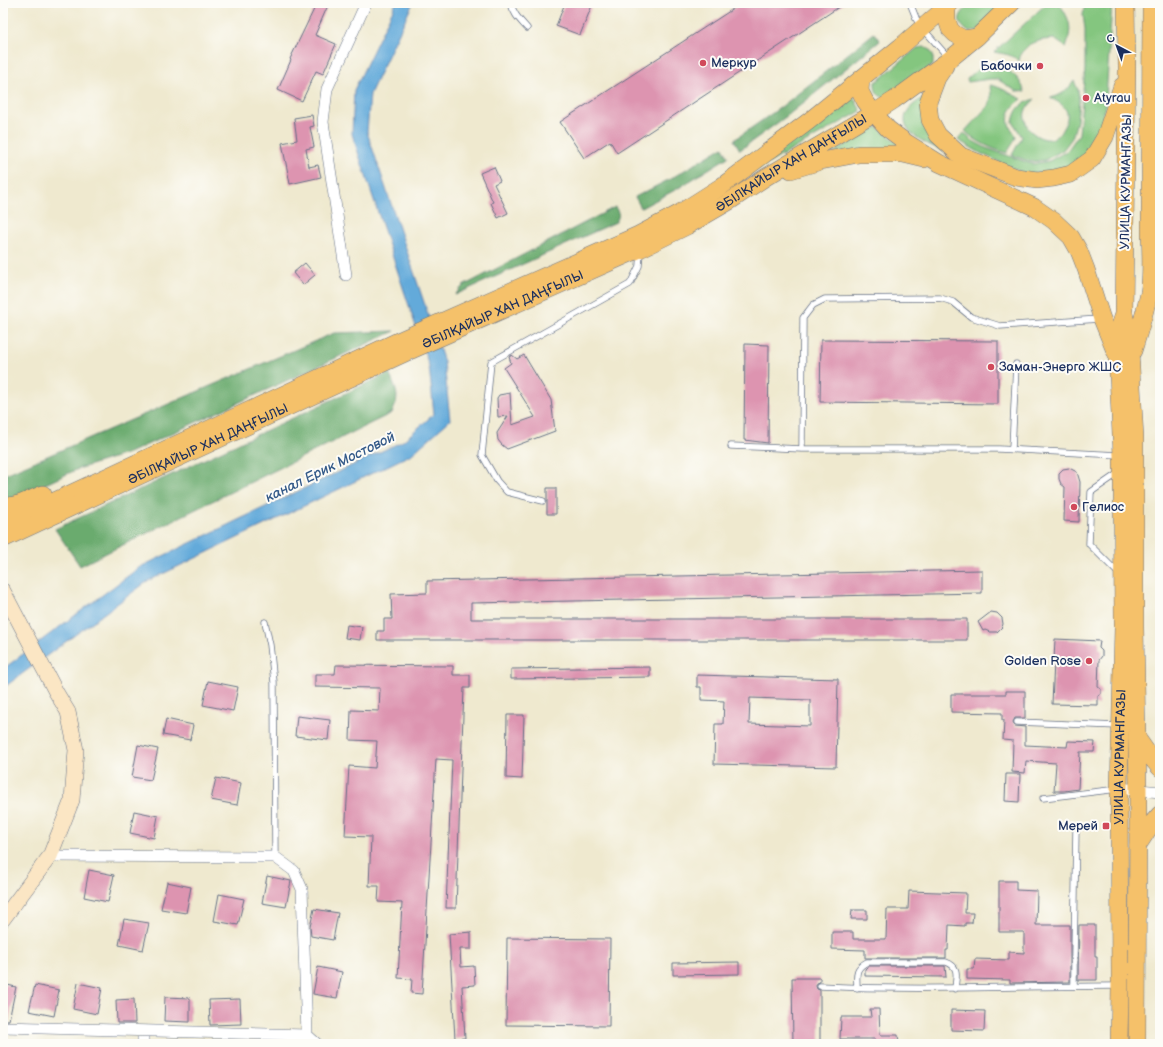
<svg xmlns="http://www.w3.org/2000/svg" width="1163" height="1047" font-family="'Balsamiq Sans',sans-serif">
<rect width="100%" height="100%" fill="#fdfcf7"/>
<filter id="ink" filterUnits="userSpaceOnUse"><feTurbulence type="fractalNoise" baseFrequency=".025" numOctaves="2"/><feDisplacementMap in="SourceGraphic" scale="8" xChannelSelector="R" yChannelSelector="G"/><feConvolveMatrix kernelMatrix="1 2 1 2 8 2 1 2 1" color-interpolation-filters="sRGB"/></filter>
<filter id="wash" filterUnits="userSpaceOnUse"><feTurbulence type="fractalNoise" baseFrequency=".012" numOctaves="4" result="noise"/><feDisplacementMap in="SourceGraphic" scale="16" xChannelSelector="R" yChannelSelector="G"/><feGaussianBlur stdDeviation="0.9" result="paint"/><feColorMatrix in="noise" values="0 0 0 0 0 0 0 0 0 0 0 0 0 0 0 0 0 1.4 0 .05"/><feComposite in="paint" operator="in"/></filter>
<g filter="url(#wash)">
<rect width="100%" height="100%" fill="#efe9cf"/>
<path fill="#84c67f" stroke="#507a6e" d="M971 3H1006L978 31 969 32C953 21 960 14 971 3Z
M1047 3H1059C1070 20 1073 27 1066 47L1054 39 1042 40 1030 44 1021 53 1019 61C1012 54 1003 54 994 52Z
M1085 3H1112L1106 99 1101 130 1096 146 1060 173H1023L982 154 958 140 964 133 971 140 986 148 1032 164 1049 161 1067 151 1079 134 1085 69V29L1083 15Z
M924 47 929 49 933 55V65L888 98C878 97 875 93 875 83L917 48Z
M986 62C1005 69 1017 71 1025 92L1016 91 997 79H990L968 82 967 79Z
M1074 81 1078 90 1079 101 1077 121 1072 138 1063 150 1045 160 1031 162 1012 155 1022 137 1013 122C1016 107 1021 104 1035 99 1027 108 1022 110 1026 123 1029 133 1042 141 1053 139 1058 137 1061 132 1063 128 1073 112 1064 104 1050 98 1061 96 1068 90 1074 81Z
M990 85C1000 86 1012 95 1022 99 1014 105 1006 112 1009 124 1010 128 1014 132 1016 136 1015 142 1010 147 1007 153 992 149 976 142 965 131L989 105 991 97Z
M852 95 861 111 728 186Z
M927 95 944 151C929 145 893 131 909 109 913 104 921 99 927 95Z
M877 127 905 148 831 153Z"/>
<path fill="#6bab6e" stroke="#436d66" d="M874 33 880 41 787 116 740 150 734 140 781 107Z
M723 147 728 157 677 189 641 208 635 197 670 179Z
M615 207C619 213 620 215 616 222L455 295 463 286Z
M395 331 129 453 78 469 13 499H3V475L334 333Z
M389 373C396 390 401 395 392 413L80 566 55 529Z"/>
<path fill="#63aada" stroke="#3f6c9c" d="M396 3H413L370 94 367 132 444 362 450 420 412 454 148 581 3 688V669L140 567 403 441 434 414 429 366 352 134 354 90Z"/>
<g id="blocks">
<path fill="#dd94b0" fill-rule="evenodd" d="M317 3H329L315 35 336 44 323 74 316 71 302 101 278 90 291 60 290 59Z
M565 3H593L580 35 556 26Z
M742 3H845L617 153 610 141 584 158 560 122Z
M312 115 314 126 310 127 314 147 306 149 309 167 318 165 321 177 290 184 282 143 297 140 294 118Z
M494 167 500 181 494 184 508 213 498 218 491 203 493 202 480 173Z
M305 263 315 275 303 285 293 273Z
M821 340 998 341V404L820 402Z
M745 344 769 345 768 443 744 440Z
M512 355 517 359 524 355 551 400 555 431 507 449 502 445 498 440 497 433 508 416 498 417 497 398 499 395 510 393 512 425 535 417 504 368 511 363 509 357Z
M1069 468 1077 472 1080 482 1079 522 1064 521 1065 487 1061 484 1059 479V473L1063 469Z
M547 488H556V514H547Z
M982 570V593L471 603V619H967V640H377V631H384V619H392L391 594 427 593V581Z
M991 612 997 613 1002 618 1003 624 1002 627 997 632H990L985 630 983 631 978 622Z
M347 625 362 627 360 640 345 638Z
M1055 639 1100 641 1099 648 1102 651V656L1099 660 1098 687 1101 689V694L1098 696V705L1052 704Z
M336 665 453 666V675H470V688H464L456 908H446L452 760 436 759 422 994 411 993 412 979 398 978 402 903 378 902 379 886H369L371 837 345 836 349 766 375 768 377 741 350 740 351 710 379 711 380 688 315 687V674H335Z
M650 667V677L511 679V669Z
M697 675 838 679 836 767 714 764 715 724H723L724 701 701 700V687H697ZM750 698 810 700V726L749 724Z
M208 681 238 687 233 711 203 705Z
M1006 691H1025V718H1015L1013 722 1015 726 1025 727V745L1067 747 1068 741 1095 742 1094 752H1080L1078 789 1064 791H1054L1056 763 1026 761 1025 773 1012 772 1013 741 1003 740 1004 720H1002V713L951 712V694H1006Z
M507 715H524L522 779 506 778Z
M297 716 330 720 328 740 295 736Z
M166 719 193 725 190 740 163 735Z
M138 745 158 749 151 780 132 777Z
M1006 774H1020L1019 802 1005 801Z
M216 778 241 783 237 805 211 800Z
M134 811 158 816 154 838 130 833Z
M89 870 114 875 108 902 84 897Z
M267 876 291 881 286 907 262 903Z
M999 881H1016V890L1037 891 1036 925H1070V982L1010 983V980L967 979V969H974L975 959 1009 960V952L1024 953V932H999Z
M167 882 191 887 186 913 161 909Z
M909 891 966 893 965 913H973L972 923H965V926L949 925 948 950H946V958H865V950L832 949V932H853V939H886L887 909H908Z
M219 894 244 899 238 925 214 921Z
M314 909 338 913 333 940 311 936 310 927Z
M852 910H867V919H851Z
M124 919 149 923 143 950 119 945Z
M1079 925H1095V957H1097V980H1078Z
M471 932V949H460L461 967 474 966 475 985 462 986 465 1038 455 1039 449 934Z
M507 938 610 939 609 1026 506 1025Z
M739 962V974L673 975V963Z
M868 966H945L946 977 865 976V969Z
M318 967 342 972 337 998 313 994Z
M792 978H820V982L817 983 816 986 817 989 820 990V1044H793Z
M78 983 102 988 97 1014 73 1009Z
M3 984 16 987 9 1020H3Z
M35 985 59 990 54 1016 29 1011Z
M165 997 190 998V1022L164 1021Z
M134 999 135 1023H117L116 1000Z
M240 999 241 1024 210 1025 209 1000Z
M870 1009H879L880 1035H898L899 1044H875V1039H840L841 1017H871Z
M951 1010 985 1011 984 1031 951 1030Z"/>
</g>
</g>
<g filter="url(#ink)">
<use href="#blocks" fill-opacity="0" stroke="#657086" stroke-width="1"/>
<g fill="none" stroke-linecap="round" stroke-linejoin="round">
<g stroke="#657086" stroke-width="7">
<path id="lane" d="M511 3C513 14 520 20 527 28
M910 3 918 23 948 57
M731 446 802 449H999L1119 455
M802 449 803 318 813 305 825 299 940 298 953 302 971 317 1000 326 1099 319
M1012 449 1016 364
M543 501 507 492 497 481 482 455 491 362 630 284 639 266 640 252
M1119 574 1089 544 1091 492 1120 472
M265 622 270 645 274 682 275 857
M1017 722 1118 726
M1043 798 1118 789
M1074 958 1076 828
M820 986C919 991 1019 986 1118 986
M1074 986V962
M857 988C857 975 854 969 867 962H946C960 967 956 976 955 989"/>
</g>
<g stroke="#657086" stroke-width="12">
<path id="street" d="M346 275 323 122 327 89 366 3
M1119 788 1160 792
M50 856 275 857 294 871 302 889 307 1035 317 1044
M3 1027 307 1035
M143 1031V1044"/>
</g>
<g stroke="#657086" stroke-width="16">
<path id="secondary" d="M3 591 56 692 68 712 76 750 72 800 50 856 3 919"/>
</g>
<g stroke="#657086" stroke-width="18">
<g id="primary">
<path d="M1126 3 1127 68 1124 314 1129 333 1135 438V627L1138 790 1137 1044"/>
<path d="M947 7V20L950 29 955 34 964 39 977 37"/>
<path d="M945 66 937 78 928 102 930 120 938 135 961 156 1016 177 1037 180 1054 178 1071 174 1092 159 1105 137 1122 86"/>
<path d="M861 79 860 91 865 101 874 113 888 129 907 143 939 163 1034 207 1054 221 1071 237 1079 251 1086 269 1102 319 1115 351"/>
<path d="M791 170 821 161 859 154H903L924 159"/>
<path d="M1133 351C1139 332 1145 313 1149 293 1152 274 1151 253 1150 233L1151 3"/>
<path d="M3 506C17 507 31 499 43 494"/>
<path d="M3 525 398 341 638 235 678 214 722 186 809 121 900 47 951 3"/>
<path id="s1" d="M3 539 405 353 640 249 687 226 730 201 766 177 874 113 894 100 950 59 977 37 1012 3"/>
<path d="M1137 738 1149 755 1160 768"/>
<path d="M1138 845 1153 822 1160 814"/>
<path id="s2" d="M1119 1044 1120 986 1119 788 1123 626 1122 455 1117 355 1118 332 1124 314"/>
</g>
</g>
<use href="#lane" stroke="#fff" stroke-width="5.5"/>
<use href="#street" stroke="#fff" stroke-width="11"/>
<use href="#secondary" stroke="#fbe6c4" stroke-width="15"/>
<use href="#primary" stroke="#f5c16b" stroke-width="17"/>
</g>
</g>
<g fill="#d1495b" stroke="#fdfcf7" stroke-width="1.5">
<circle cx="703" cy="63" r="4"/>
<circle cx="1040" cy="66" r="4"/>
<circle cx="1086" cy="98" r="4"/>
<circle cx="991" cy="367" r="4"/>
<circle cx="1074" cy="507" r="4"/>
<circle cx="1089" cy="661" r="4"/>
<rect x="1102" y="822" width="8" height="8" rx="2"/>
</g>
<g text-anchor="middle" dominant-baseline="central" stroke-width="4" stroke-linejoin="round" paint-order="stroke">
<g font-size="13" fill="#1b2f5e" stroke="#fdfcf7" text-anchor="start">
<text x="711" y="63">Меркур</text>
<text x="1032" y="66" text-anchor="end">Бабочки</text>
<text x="1094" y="98">Atyrau</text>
<text x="999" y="367">Заман-Энерго ЖШС</text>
<text x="1082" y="507">Гелиос</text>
<text x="1081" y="661" text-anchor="end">Golden Rose</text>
<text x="1098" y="826" text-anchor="end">Мерей</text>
</g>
<g font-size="13" fill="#1b2f5e" stroke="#fdfcf7">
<text stroke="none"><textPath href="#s1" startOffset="874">ӘБІЛҚАЙЫР ХАН ДАҢҒЫЛЫ</textPath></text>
<text transform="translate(1126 182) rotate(-89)">УЛИЦА КУРМАНГАЗЫ</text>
<text stroke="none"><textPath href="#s1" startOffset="550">ӘБІЛҚАЙЫР ХАН ДАҢҒЫЛЫ</textPath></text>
<text stroke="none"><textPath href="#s1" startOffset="226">ӘБІЛҚАЙЫР ХАН ДАҢҒЫЛЫ</textPath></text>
<text stroke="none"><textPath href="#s2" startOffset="287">УЛИЦА КУРМАНГАЗЫ</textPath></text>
</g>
<g font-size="14" font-style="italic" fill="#345a89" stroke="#fdfcf7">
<text transform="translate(330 467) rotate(-26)">канал Ерик Мостовой</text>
</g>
</g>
<rect width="1163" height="1047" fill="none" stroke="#fdfcf7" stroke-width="16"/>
<g transform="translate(1117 46) rotate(319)" stroke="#fdfcf7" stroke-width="3" paint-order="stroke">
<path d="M0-3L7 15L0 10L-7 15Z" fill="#1b2f5e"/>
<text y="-6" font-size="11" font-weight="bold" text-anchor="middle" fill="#1b2f5e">С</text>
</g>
</svg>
